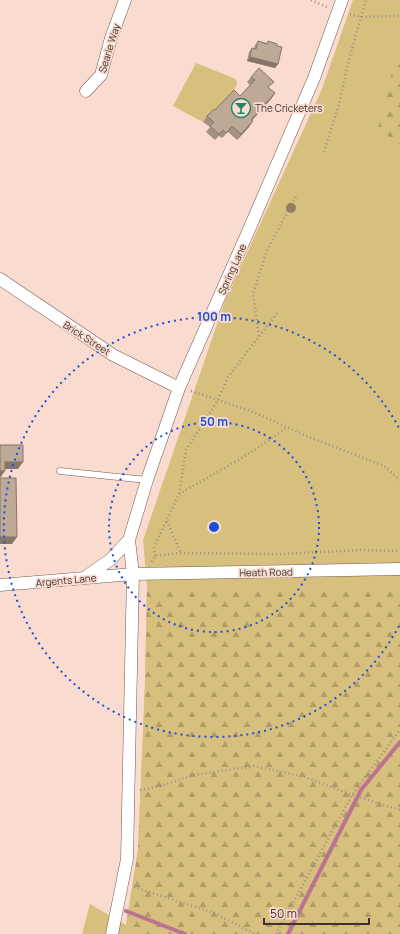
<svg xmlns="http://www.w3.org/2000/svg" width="400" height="934" font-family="Manrope,sans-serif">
<defs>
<pattern id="forest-firs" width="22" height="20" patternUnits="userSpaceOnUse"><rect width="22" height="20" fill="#d7bf7d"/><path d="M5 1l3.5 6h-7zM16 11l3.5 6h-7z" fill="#b09c67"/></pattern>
</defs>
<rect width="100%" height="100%" fill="#f9dbd0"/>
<path fill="#d7bf7d" d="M353 0H400V934H82L90 904 126 925 138 850 145 685 147 587 143 540 225 301 322 89Z
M196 63 236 79 237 85 230 96 211 116 210 115 203 122 173 106Z"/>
<path fill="url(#forest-firs)" d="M400 57V144L378 129 393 67Z
M147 587 400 592V934H148L126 925 138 850 145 685Z"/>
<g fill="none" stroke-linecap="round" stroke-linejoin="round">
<path stroke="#ba7491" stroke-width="4" d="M126 911 185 934
M288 934 361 790 400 742"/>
<g stroke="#735a51" stroke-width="7">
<path id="service" d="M60 471 147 480"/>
</g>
<g stroke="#735a51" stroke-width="13">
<path id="minor" d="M86 91 101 75 111 38 125 0
M0 279 113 355 179 388
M84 578 110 560 129 540
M0 585 133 574 400 569
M112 934 127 859 133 574 129 540 147 480 179 388 251 225 314 78 342 0"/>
</g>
<path stroke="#a18b84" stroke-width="2.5" stroke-dasharray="1 3" stroke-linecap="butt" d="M311 0 327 7
M350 14 362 17 395 16 400 15
M324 152 339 104 348 63 366 0
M259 336 253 294 267 250 297 195
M191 391 251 411 309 437 384 466 400 480
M179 494 247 455 288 427
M167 521 181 553
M155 556 154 547 179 494 186 450 218 400 228 377 278 312
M152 562 155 556 178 553 281 554 361 550 400 551
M140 790 160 786 194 775 254 766 305 777 352 795 400 810
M134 887 214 913 255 934
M276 934 352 795 400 730"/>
<use href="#service" stroke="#fff" stroke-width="6"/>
<use href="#minor" stroke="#fff" stroke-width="12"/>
</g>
<circle fill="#937e60" cx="291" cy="208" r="5"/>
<path fill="#a39181" d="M258 41 267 43 268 41 277 46 278 64 275 68 247 61 249 52 252 48 254 49 255 45Z
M251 77 269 88 275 93 271 99 252 120 249 127 237 140 228 132 222 138 219 136 215 140 206 132 210 127 203 122 207 116 215 110 240 96 250 85 247 82Z"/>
<path fill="#857669" d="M250 57 278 64 275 68 247 61Z
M275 93 271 99 247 126 251 120Z
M253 121 249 127 237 140 241 134Z
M5 462H23L18 469H0Z
M0 471H5L0 478Z
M0 537H17L12 544H0Z"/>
<path fill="#bea996" stroke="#857669" d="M258 41 267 44 268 41 277 44V46L282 47 278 64 250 57 252 48 256 49Z
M259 68 274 82 268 87 275 93 251 120 253 121 241 134 232 126 226 133 223 130 219 134 210 126 214 122 207 116 214 109 215 110 234 90 240 96 255 80 251 77Z
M0 445H23V462H5V471H0Z
M0 478H16L17 537H0Z"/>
<g fill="none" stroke="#1d4ed8" stroke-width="2" stroke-dasharray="2 4">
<circle cx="214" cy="527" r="105"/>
<path d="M399 626A210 210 0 1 1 399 428"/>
</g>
<defs>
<g id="bar-ring" transform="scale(1)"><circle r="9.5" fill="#f9dbd0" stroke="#228864" stroke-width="1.5"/><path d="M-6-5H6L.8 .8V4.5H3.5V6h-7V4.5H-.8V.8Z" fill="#228864"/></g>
</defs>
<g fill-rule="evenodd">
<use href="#bar-ring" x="241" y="108"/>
</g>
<g text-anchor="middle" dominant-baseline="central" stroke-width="3.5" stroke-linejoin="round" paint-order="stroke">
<g font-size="10" fill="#3e322e" stroke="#f9dbd0">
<text transform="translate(109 48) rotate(-73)">Searle Way</text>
<text transform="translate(232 269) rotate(-66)">Spring Lane</text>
<text transform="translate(87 338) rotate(33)">Brick Street</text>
<text transform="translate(266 572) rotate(-1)">Heath Road</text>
<text transform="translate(66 580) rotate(-5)">Argents Lane</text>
</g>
<g font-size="10" fill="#3e322e" stroke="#f9dbd0" text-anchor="start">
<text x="255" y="108">The Cricketers</text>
</g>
</g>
<circle cx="214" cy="527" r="6" fill="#1d4ed8" stroke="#f9dbd0" stroke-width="2"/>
<g font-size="12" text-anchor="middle" font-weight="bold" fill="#1d4ed8" stroke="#f9dbd0" stroke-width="3.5" stroke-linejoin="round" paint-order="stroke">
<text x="214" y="321">100 m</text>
<text x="214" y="426">50 m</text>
</g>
<path d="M264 918v6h105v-6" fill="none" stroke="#3e322e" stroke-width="2"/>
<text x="270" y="918" font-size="12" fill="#3e322e" stroke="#f9dbd0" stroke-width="3" paint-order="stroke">50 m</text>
</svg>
